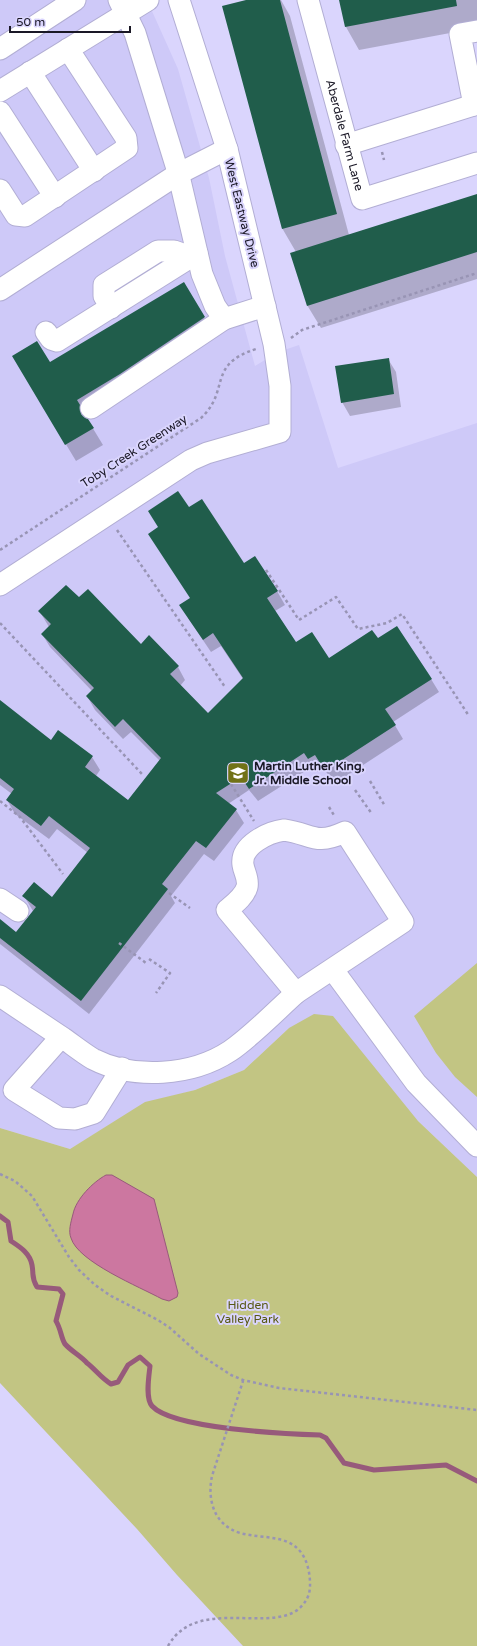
<svg xmlns="http://www.w3.org/2000/svg" width="477" height="1646" font-family="'Varela Round',sans-serif">
<rect width="100%" height="100%" fill="#dad5fd"/>
<path fill="#cec9f8" d="M0 0H147L178 69 209 178 225 256 255 366 278 352 299 345 338 468 477 423V1177L418 1121 289 1028 244 1070 195 1090 145 1103 70 1149 0 1128Z"/>
<path fill="#c2c583" d="M477 963V1097L455 1077 436 1053 414 1016Z
M314 1014 333 1016 418 1121 477 1177V1646H243L177 1575 137 1529 0 1383V1128L70 1149 145 1102 195 1090 244 1070 289 1028Z"/>
<path fill="#cc77a0" stroke="#975a7b" d="M106 1175H112L154 1199 178 1293 177 1297 169 1301 162 1299C140 1287 78 1262 71 1238 68 1231 71 1222 73 1214 76 1199 93 1182 106 1175Z"/>
<path fill="#0003" d="M250 0H281L290 16 349 235 477 195V279L321 328 307 305 296 252 282 228Z
M340 0H477V28L359 50 346 27Z
M184 283 214 335 130 391 86 417 103 445 76 461 23 373 50 363Z
M388 359 396 372 401 407 350 416 342 402Z
M189 509 244 564 277 591 285 605 275 611 296 643 328 659 377 640 431 679 439 692 393 722 403 739 334 784 323 767 317 772 313 766 258 801 249 790 228 804 236 810 244 823 214 861 204 854 171 896 175 903 89 1014 0 944V921L16 933 33 911 24 896 52 898 88 853 57 829 49 839 15 814 7 800 12 794 0 785V702L51 741 92 757 100 770 96 776 128 801 160 761 131 732 123 739 95 710 87 696 92 691 50 647 42 634 49 627 40 612 79 599 141 645 178 667 185 680 180 686 208 715 243 679 221 646 211 652 188 618 191 599Z"/>
<g fill="none" stroke-linecap="round" stroke-linejoin="round">
<path stroke="#975a7b" stroke-width="5" d="M0 1216 8 1222 11 1241C20 1247 30 1253 32 1265 34 1276 31 1277 37 1287L59 1289 63 1294 56 1321C61 1329 61 1338 65 1344 71 1351 81 1356 87 1363 96 1370 101 1378 111 1384L118 1382 128 1365 140 1357 150 1366C149 1376 145 1398 152 1406 173 1429 287 1434 320 1435L326 1438 344 1463 374 1470 446 1465 477 1481"/>
</g>
<path fill="#205d4b" d="M246 0H280L337 214 282 229 222 6Z
M339 0H456L457 6 345 27Z
M477 194V252L307 306 290 253Z
M184 282 205 317 120 374 77 400 80 405 81 414 88 419 94 428 65 445 12 356 37 341 50 362Z
M389 358 394 394 341 403 335 366Z
M178 491 189 507 202 499 244 563 255 556 278 591 267 598 296 642 312 632 329 658 372 630 378 638 397 626 432 679 385 709 396 725 325 771 315 755 308 759 304 753 249 789 241 777 216 793 237 809 206 848 196 841 162 884 168 889 81 1001 0 938V919L16 932 36 907 22 896 34 882 52 897 90 848 49 816 41 826 6 800 14 789 0 778V700L51 740 58 730 93 756 85 767 128 800 161 758 123 719 115 727 86 696 94 688 41 634 51 624 38 611 66 585 79 597 88 589 141 644 149 635 179 666 170 674 208 713 243 678 213 633 203 640 179 605 190 598 148 534 158 527 148 511Z"/>
<g fill="none" stroke-linecap="round" stroke-linejoin="round">
<g stroke="#b2aed4" stroke-width="23">
<g id="minor">
<path d="M119 0 135 33 178 172 202 274 215 306 224 319"/>
<path id="s1" d="M308 0 362 199 477 163"/>
<path d="M0 49 75 0"/>
<path d="M30 72 94 171"/>
<path d="M0 91 148 0"/>
<path d="M474 105 460 34 477 31"/>
<path d="M0 112 55 197"/>
<path d="M346 145 477 104"/>
<path d="M0 190 16 215 25 216 127 148 126 138 68 49"/>
<path d="M0 290 178 174 227 149"/>
<path d="M111 308 104 296V285L158 251H174L191 257"/>
<path d="M46 332 51 339 57 341 197 253"/>
<path d="M91 408 224 319 265 306"/>
<path d="M0 585 191 460 207 453 280 432V386L274 344 227 149 179 0"/>
<path d="M284 830C313 834 314 846 345 832L403 922 296 993 227 910C234 904 244 897 247 887 249 879 244 872 243 865 240 845 269 832 284 830Z"/>
<path d="M0 899 18 911"/>
<path d="M333 970 416 1083 477 1146"/>
<path d="M0 996C21 1010 42 1024 63 1038 73 1045 83 1053 93 1059 134 1080 192 1076 230 1051 252 1036 276 1011 296 993"/>
<path d="M61 1037 14 1090 59 1118 75 1119 94 1113 122 1068"/>
</g>
</g>
<path stroke="#9894b4" stroke-width="2.5" stroke-dasharray="3 3" stroke-linecap="butt" d="M382 152 384 160
M291 338 302 330 477 273
M117 530 225 687
M0 550 201 418C231 390 206 365 256 349
M266 570 299 620 336 597 358 629 387 623 402 614 469 716
M0 623 142 774
M370 781 385 806
M231 784 254 821
M355 790 372 814
M0 801 20 817 63 874
M329 807 335 817
M169 893 190 908
M119 943 146 963
M149 959 170 973 156 993
M0 1174 15 1181 32 1196 69 1257 79 1270 95 1285 111 1296 158 1320 170 1328 199 1354 231 1375 243 1380 279 1388 477 1410
M168 1646C200 1589 290 1646 309 1594 311 1585 310 1574 307 1564 296 1532 265 1540 240 1533 214 1525 207 1500 212 1476L243 1381"/>
<use href="#minor" stroke="#fff" stroke-width="21"/>
</g>
<defs>
<g id="school-square" transform="scale(1.15)"><rect x="-9" y="-9" width="18" height="18" rx="4" fill="#717217" stroke="#dad5fd"/><path d="M0-5L7-2L0 1L-7-2ZM-4 1L0 2.5L4 1V4Q0 6-4 4Z" fill="#fff"/></g>
</defs>
<g fill-rule="evenodd">
<use href="#school-square" x="238" y="773"/>
</g>
<g text-anchor="middle" dominant-baseline="central" stroke-width="4" stroke-linejoin="round" paint-order="stroke">
<g font-size="12" fill="#1a1826" stroke="#dad5fd">
<text stroke="none"><textPath href="#s1" startOffset="140">Aberdale Farm Lane</textPath></text>
<text transform="translate(242 213) rotate(76)">West Eastway Drive</text>
<text transform="translate(134 451) rotate(-33)">Toby Creek Greenway</text>
</g>
<g font-size="12" font-weight="bold" fill="#1a1826" stroke="#dad5fd" text-anchor="start">
<text x="254" y="766">Martin Luther King,<tspan x="254" dy="14">Jr. Middle School</tspan></text>
</g>
<g font-size="12" fill="#575813" stroke="#dad5fd">
<text x="248" y="1305">Hidden<tspan x="248" dy="14">Valley Park</tspan></text>
</g>
</g>
<path d="M10 26v6h120v-6" fill="none" stroke="#1a1826" stroke-width="2"/>
<text x="16" y="26" font-size="12" fill="#1a1826" stroke="#dad5fd" stroke-width="3" paint-order="stroke">50 m</text>
</svg>
